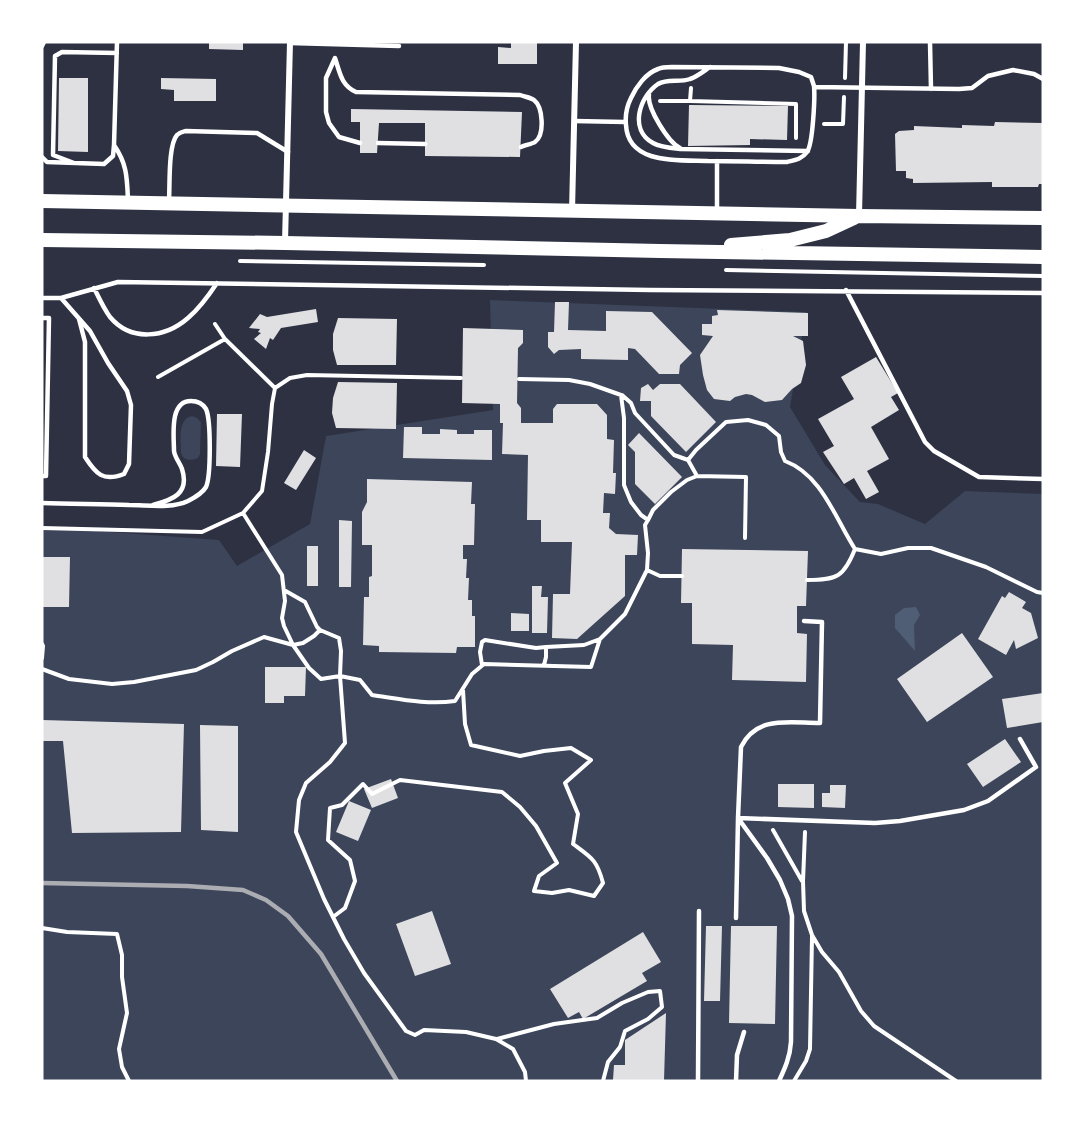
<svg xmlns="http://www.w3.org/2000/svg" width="1085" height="1123" font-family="'Archivo Narrow',sans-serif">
<rect width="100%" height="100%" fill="#2d3142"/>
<path fill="#3c4559" d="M490 300 806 312 790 407 825 465 860 502 878 504 925 524 965 491 1043 494V1081H42V527L219 540 237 566 310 524 326 436 493 410Z
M192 416 197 418 201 422 200 454 198 458C192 461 183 461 181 453 181 441 177 419 192 416Z"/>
<path fill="#4f5d75" d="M916 607 920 615 914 625 915 651 895 628V615L904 608Z"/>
<path fill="#e0e0e3" d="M209 42H243V50L209 49Z
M511 42H537V64H498V47L511 48Z
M59 78H88V152L58 151Z
M161 78 216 79V101H174V90L161 89Z
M689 105 788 106 787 140 750 139V145L688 146Z
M351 109 522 112 520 157 425 156V123H379L377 153H360V122H351Z
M995 122 1042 123 1043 184H1039L1038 187H992V182L913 183V179L906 178V171H896L895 134 899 131 914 130V126L962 128V125L994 126Z
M555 302H569L568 330 606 331V311L652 312 692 353 680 365 679 374H659L635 349 628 348V360L581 359V349L559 350 554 354 548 347V332H554Z
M316 309 318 322 281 328 273 340 270 338 266 349 254 339 261 333 258 332 260 329 249 328 260 314 267 317Z
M717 310 808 313V336H793L803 341 806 365 801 383 792 389 782 400 765 402 752 395 746 394 735 397 730 401 714 399 707 390 703 375 700 355 713 336 702 335V324H712V316L718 315Z
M338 318 397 319 396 365H337L333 350V334Z
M463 328 523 330V343L518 348 517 403 521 408V423H553V409L557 404H597L607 415V439L614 440 613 473H616L615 494 604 493 603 513H610L609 528 616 534 638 535 637 555H625V596L577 639 552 638 553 594H570L572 542H541V520H527L528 455 502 454 503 423H500V404L462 403Z
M876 357 898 393 891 397 899 410 871 427 889 459 867 471 879 492 866 499 854 478 844 484 823 452 834 446 818 419 854 399 841 377Z
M338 382 397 383 396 429 336 428 332 413 333 398Z
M648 384 653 390 660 384H680L716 422 686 452 651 416V401H640L641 388Z
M217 414H242L240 467 216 466Z
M404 427H422V434H440V429L457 430V434H474V430H492V460L403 458Z
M639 433 682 477 655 504 635 484V452L628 445Z
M304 450 316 458 296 490 284 483Z
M367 479 472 482 471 504H475L474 545H463V559H467L466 578H469L468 600H472V616H475V647H457L456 653 379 652V646L363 645 364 597H369V577L372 576V545H362V512L367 502Z
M339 520 352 521 351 587H339Z
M307 546H318V586H307Z
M682 549 808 551 806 606H797V633L807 634 806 682 732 680 733 645 692 644V603H681Z
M42 557H70L69 607H42Z
M532 586H542L541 597H548L547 633H532Z
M1009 592 1026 602 1022 608 1031 613 1038 638 1016 649 1014 640 1006 655 978 639 1002 596 1005 598Z
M511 613 529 614V631H511Z
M962 633 993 677 927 722 897 679Z
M265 667H306L305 696H284V703H265Z
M1043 693V722L1007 728 1002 699Z
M42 720 184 724 181 832 72 833 63 741H42Z
M200 725 238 726V832L201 830Z
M1005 739 1021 762 983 787 967 764Z
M391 779 398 798 372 808 364 789Z
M778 784H814V808L778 807Z
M830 785H846L845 808 822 807V793H830Z
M349 801 371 810 358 841 336 832Z
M432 911 451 964 415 976 396 924Z
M706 926H722L720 1001H704Z
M731 926H777L775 1024 729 1023Z
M643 932 661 962 642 973 647 981 583 1019 579 1012 568 1018 550 989Z
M666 1013 664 1081 613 1080 614 1065H625V1040Z"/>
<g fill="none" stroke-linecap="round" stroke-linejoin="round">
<path stroke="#fff" stroke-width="4" d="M845 78 846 42
M660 101H690L691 88
M690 101 796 104V138
M824 124H843L844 97
M240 261 484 265
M726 270 1043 276
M215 324 225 339
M158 377 225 339 275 388
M519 379 569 380 590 384 621 395 624 418V485L631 502 641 515 648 520
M622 395 631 403 635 413 674 455 688 460
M697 476 746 477 745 538
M243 513 282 575 285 601 282 618 284 626 293 645 309 668 321 679 340 676 345 743 330 762 306 783 299 800 296 832 324 899 344 939 364 973 406 1031 415 1035 424 1030 466 1032 496 1039 513 1049 525 1072 526 1081
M42 528 202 532 243 513 262 491 268 452 272 404 275 388 290 378 307 375 461 378
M647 570 660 576H682
M807 580C837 580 844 577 855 549
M284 590 305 602 317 627 320 630 339 638 341 651 340 676 360 680 372 695C400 699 427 705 455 701L472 674 484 664 591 667 600 639 625 614 647 570 648 553 645 525 648 520 653 510 671 492 687 480 697 476 688 460 696 450 726 422 748 420 766 425 779 436 781 452 785 461C822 475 835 518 855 549L881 554 908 548H931L986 567 1037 592 1043 593
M42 644 43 646 42 658
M546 647 584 645 600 639
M482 665 480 652 482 642 485 640 536 648 546 647V657L544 665
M42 669 69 679 112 684 134 682 196 670 213 662 232 651 264 637 293 645 303 643 314 636 320 630
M773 830 802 881
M805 832 803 881 804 911 812 935 822 952 839 972 861 1011 874 1026 956 1081
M333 917 345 908 355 881 350 860 328 840 330 808 342 805 363 784 372 794 400 780 502 792 520 807 536 826 557 863 539 876 534 891 552 893 569 890 594 896 603 883C597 860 592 858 573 844L578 814 565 783 591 760 571 748 544 751 520 756 471 745 465 724 463 690
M42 928 67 932 117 934 122 955V977L127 1013 119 1049 122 1067 129 1081
M497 1039 554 1024 597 1018 622 1003 648 992 660 991 662 1007 648 1019 625 1031 620 1047 608 1062 603 1081
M794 1081 806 1061 810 1049 812 936"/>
<path stroke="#fff" stroke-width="4.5" d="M117 42 114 145C127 164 127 177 128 200
M930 42 931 89
M290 43 399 46
M42 46 44 42
M672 67 779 68 799 72 811 77C812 80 813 83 814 86 815 97 813 144 807 152 802 159 795 160 787 162 761 162 735 161 708 161 679 160 628 165 626 125 625 116 627 106 631 98 636 87 646 73 658 69 662 67 668 67 672 67Z
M710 67C704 71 697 77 690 79 679 83 668 78 658 84 639 97 629 130 653 143 660 147 671 148 680 149L808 151
M814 87 959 89 972 88 988 76 1013 70 1034 74 1043 79
M649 95C647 108 668 142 680 148
M574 121 625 122
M360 143 339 137 329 123 326 112V78L335 58C340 73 341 85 356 92L520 95C525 97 530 97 534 100 543 107 545 135 535 142 532 144 525 145 521 147
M378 143 425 144
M42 157 47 162 104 164 113 156 114 145
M74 163 53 155 55 56 62 52 117 53
M169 200C170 186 168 145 177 135 180 132 182 132 186 131L257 133 288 152
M717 211V161
M94 288C99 298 104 309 110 317 131 342 165 338 188 318 200 308 209 295 217 283
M846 290 925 442 934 451 979 477 1043 479
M42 298H61L90 331 108 363 127 391 131 405 129 464 124 474C103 482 96 474 85 457V342L79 319
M61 298 118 282 650 290 1043 293
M42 318H49L46 476H42
M42 503C71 504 100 504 129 505 148 505 171 509 188 501 194 498 203 492 206 487 211 476 211 420 206 409 203 404 197 401 191 401 169 401 174 436 174 451 175 458 180 463 182 469 190 494 172 500 153 505
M736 918 738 818 875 823 900 821 964 810 988 801 1036 767 1020 739
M698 1081 699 911
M736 1081 737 1055 744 1032
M779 1081C785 1068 790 1057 791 1042L792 916 788 899 780 880 767 858 738 818 741 747C757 715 789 723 820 723L822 622 804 621"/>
<path stroke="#fff" stroke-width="6" d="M572 211 576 42
M859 215 863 42
M285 242 290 42"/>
<path stroke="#fff" stroke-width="14" d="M42 201 859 216 1043 218
M42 240 285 243 660 251 1043 257
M731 245 790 240 826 231 854 218"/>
<path stroke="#abadb3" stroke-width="4.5" d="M42 883 187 886 243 890 266 900 288 916 321 954 397 1081"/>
</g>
<rect width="1085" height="1123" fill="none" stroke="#ffffff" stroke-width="87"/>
</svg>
